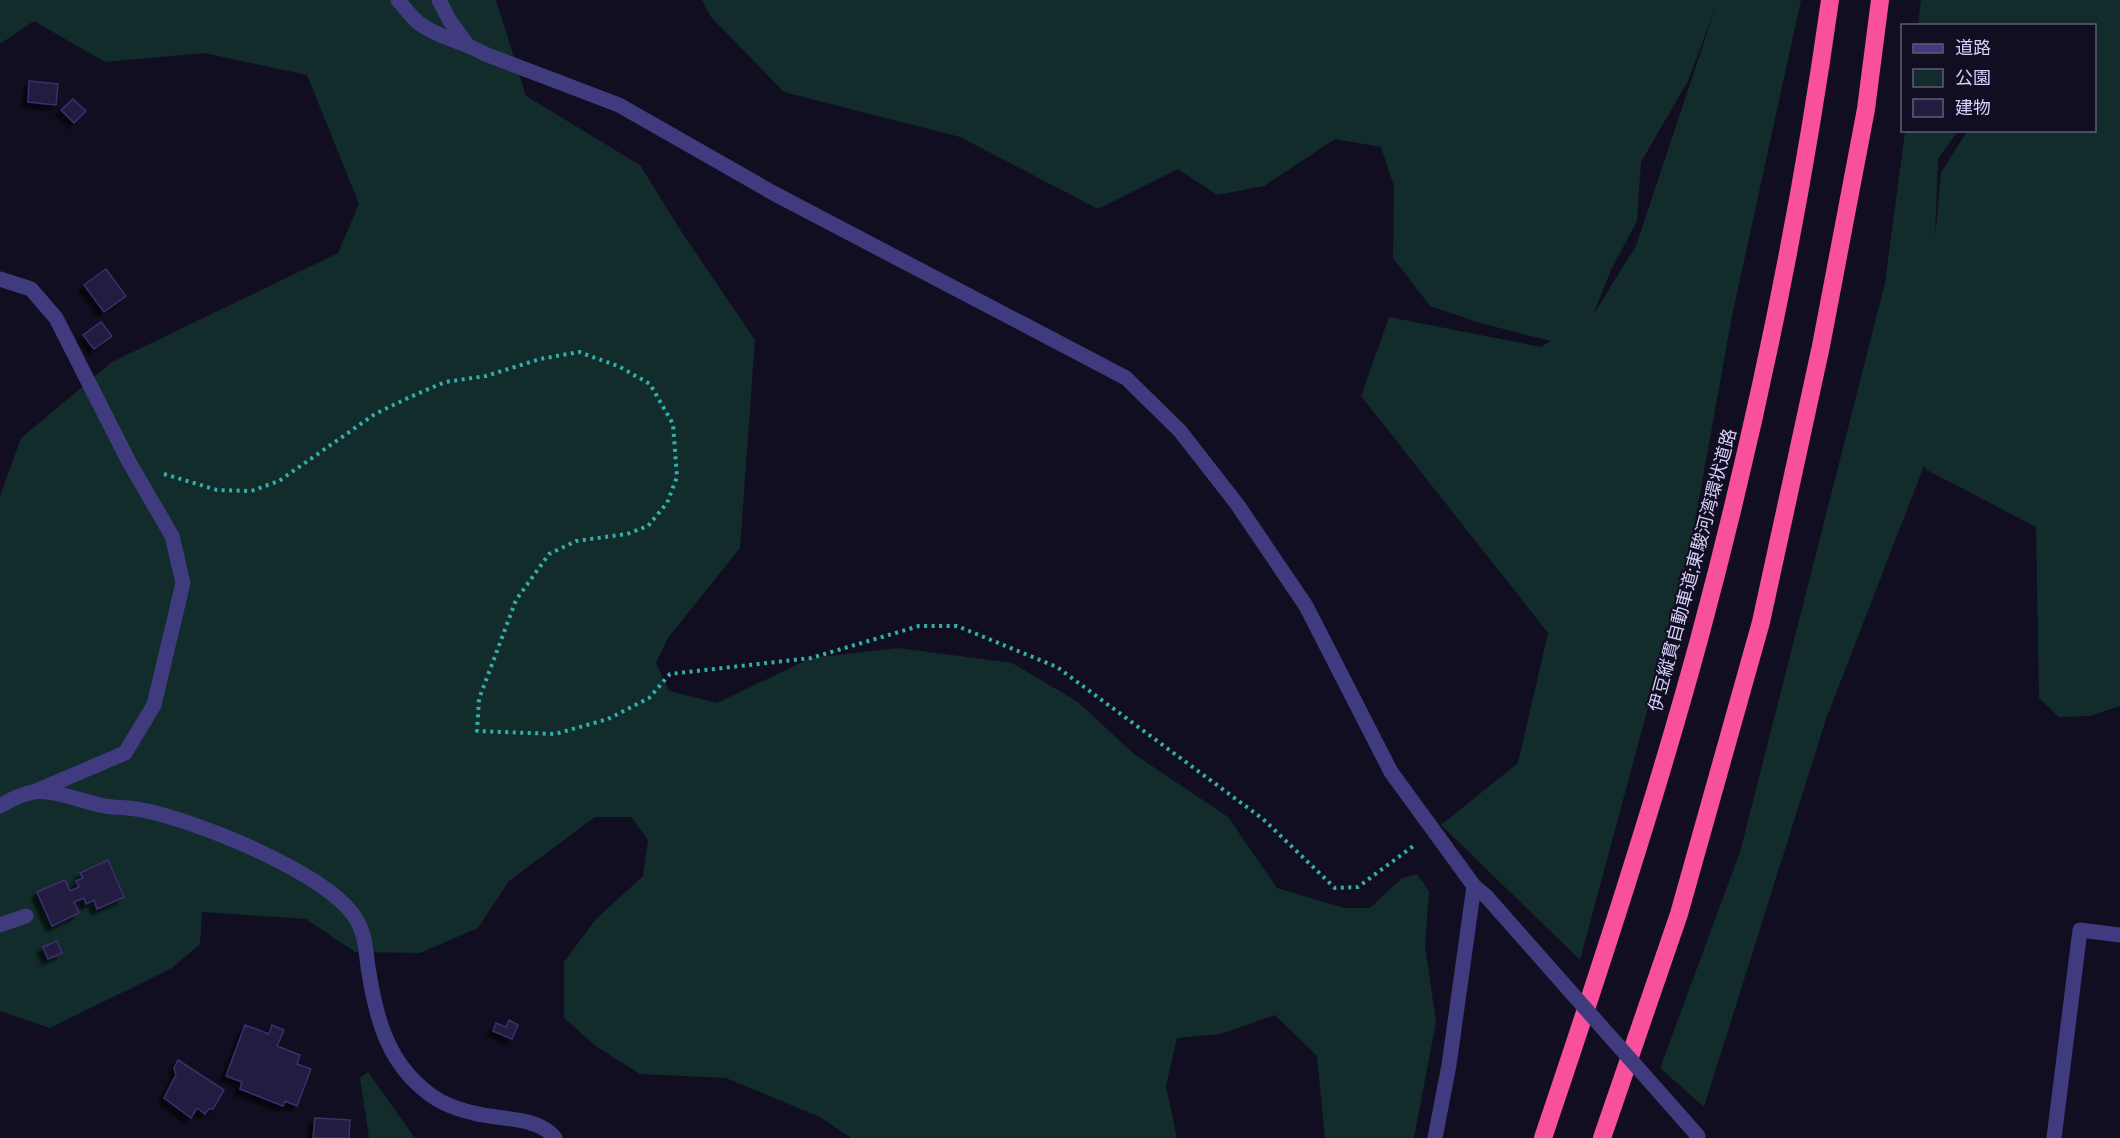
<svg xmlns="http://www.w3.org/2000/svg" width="2120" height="1138" font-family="'Archivo Narrow','Noto Sans JP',sans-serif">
<defs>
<filter id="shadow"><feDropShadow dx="-5.5" dy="5.5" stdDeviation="1.5" flood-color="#0009"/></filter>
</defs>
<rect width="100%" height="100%" fill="#120e21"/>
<path fill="#122b2b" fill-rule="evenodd" d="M0 0H496L526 96 640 165 681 231 755 340 740 548 668 638 656 663 669 691 717 703 811 658 898 648 1012 663 1078 702 1134 754 1228 817 1277 888 1344 908H1370L1402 878 1417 874 1429 891 1425 946 1436 1022 1414 1138H1325L1317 1056 1275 1015 1221 1034 1177 1038 1166 1086 1177 1138H851L820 1117 726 1078 640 1074 597 1047 564 1018V962L596 919 643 876 648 840 631 817H595L509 881 478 928 420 953 355 952 306 919 202 912 200 944 172 968 50 1028 0 1011V496L21 438 112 362 338 253 359 204 307 75 204 53 105 62 34 21 0 44Z
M702 0H1801L1732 316 1689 555 1580 960 1441 825 1518 763 1548 633 1361 396 1389 317 1541 347 1551 341 1480 323 1430 306 1393 258 1394 186 1381 147 1335 139 1264 186 1217 195 1178 169 1098 209 960 137 784 92 711 17ZM1717 3 1636 246 1593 315 1611 270 1637 221 1641 162 1688 81Z
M1921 0H2120V706L2090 716 2059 717 2039 698 2036 527 1927 470 1924 466 1826 719 1704 1107 1660 1068 1740 852 1885 283 1905 131H1958L1938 159 1935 238 1941 173 1967 131 2094 130V26L1918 25Z
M368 1072 414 1137 419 1138H369L360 1078Z"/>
<path fill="#241b41" stroke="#3c2e6c" stroke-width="1.5" filter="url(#shadow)" d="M29 81 58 84 56 105 28 102Z
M73 99 86 111 74 123 61 110Z
M106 269 126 296 104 312 84 285Z
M101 322 112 336 94 349 83 335Z
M108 860 124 897 97 909 94 900 86 904 84 898 74 902 79 913 52 926 37 892 65 880 70 891 79 887 76 881 83 878 80 873Z
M57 941 62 953 48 959 43 947Z
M509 1020 518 1025 512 1039 493 1031 496 1023 506 1027Z
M245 1025 269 1034 272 1025 284 1030 277 1046 300 1055 297 1064 311 1069 297 1106 285 1101 283 1106 240 1089 242 1082 226 1076Z
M178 1060 224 1090 213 1109H209L205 1114 197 1108 191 1118 164 1098 176 1075 174 1068Z
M315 1118 350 1120 349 1138H313Z"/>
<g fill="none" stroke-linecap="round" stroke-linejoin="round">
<path stroke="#33afaa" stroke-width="4" stroke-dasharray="3 4.5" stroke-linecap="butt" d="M164 474 217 490 251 491 279 481 375 414 410 397 445 382 486 376 540 359 579 352 618 366 650 384 673 424 677 477 667 503 648 526 627 534 576 541 549 554 516 600 479 699 477 731 555 734 608 719 649 698 670 674 811 658 919 626H957L1057 667 1263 819 1335 888 1358 887 1416 844"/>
<path stroke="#3f3b7e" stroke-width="15" d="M398 0C405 8 412 18 420 24 439 38 465 42 485 54L619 105 775 194 1126 378 1180 431 1237 504 1306 606 1391 772 1474 886 1486 896
M439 0 450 21 466 43
M0 279 31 289 56 318 129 462 172 536 183 583 154 705 125 753 36 791
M0 806C10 800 22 794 33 792 54 789 80 801 100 805 112 808 124 807 136 809 189 817 329 873 356 919 365 933 366 951 368 967 375 1012 385 1057 422 1088 436 1101 455 1109 474 1113 498 1120 538 1116 555 1138
M0 925 26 916
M1435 1138 1449 1065 1474 886
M2054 1138 2080 930 2120 935"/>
<path stroke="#f8509d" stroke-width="18" d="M1543 1138C1599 972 1654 805 1700 636 1756 427 1800 214 1830 0
M1602 1138 1679 914 1761 622 1821 346 1866 109 1880 0"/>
<path stroke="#3f3b7e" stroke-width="15" d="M1486 896 1698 1136"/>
</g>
<g text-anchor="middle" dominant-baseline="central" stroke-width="4.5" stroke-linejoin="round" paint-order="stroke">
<g font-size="18" fill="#d7d0fd" stroke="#120e21">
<text transform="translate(1692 570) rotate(-75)">伊豆縦貫自動車道;東駿河湾環状道路</text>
</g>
</g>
<rect x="1901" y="24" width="195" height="108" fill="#120e21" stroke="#615c79" stroke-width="1.5"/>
<rect x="1913" y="44" width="30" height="9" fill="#3f3b7e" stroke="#615c79" stroke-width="1.5"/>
<text x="1955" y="54" font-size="18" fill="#d7d0fd">道路</text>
<rect x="1913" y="69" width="30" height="18" fill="#122b2b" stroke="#615c79" stroke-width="1.5"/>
<text x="1955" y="84" font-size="18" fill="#d7d0fd">公園</text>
<rect x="1913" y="99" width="30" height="18" fill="#241b41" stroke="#615c79" stroke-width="1.5"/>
<text x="1955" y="114" font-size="18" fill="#d7d0fd">建物</text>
</svg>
